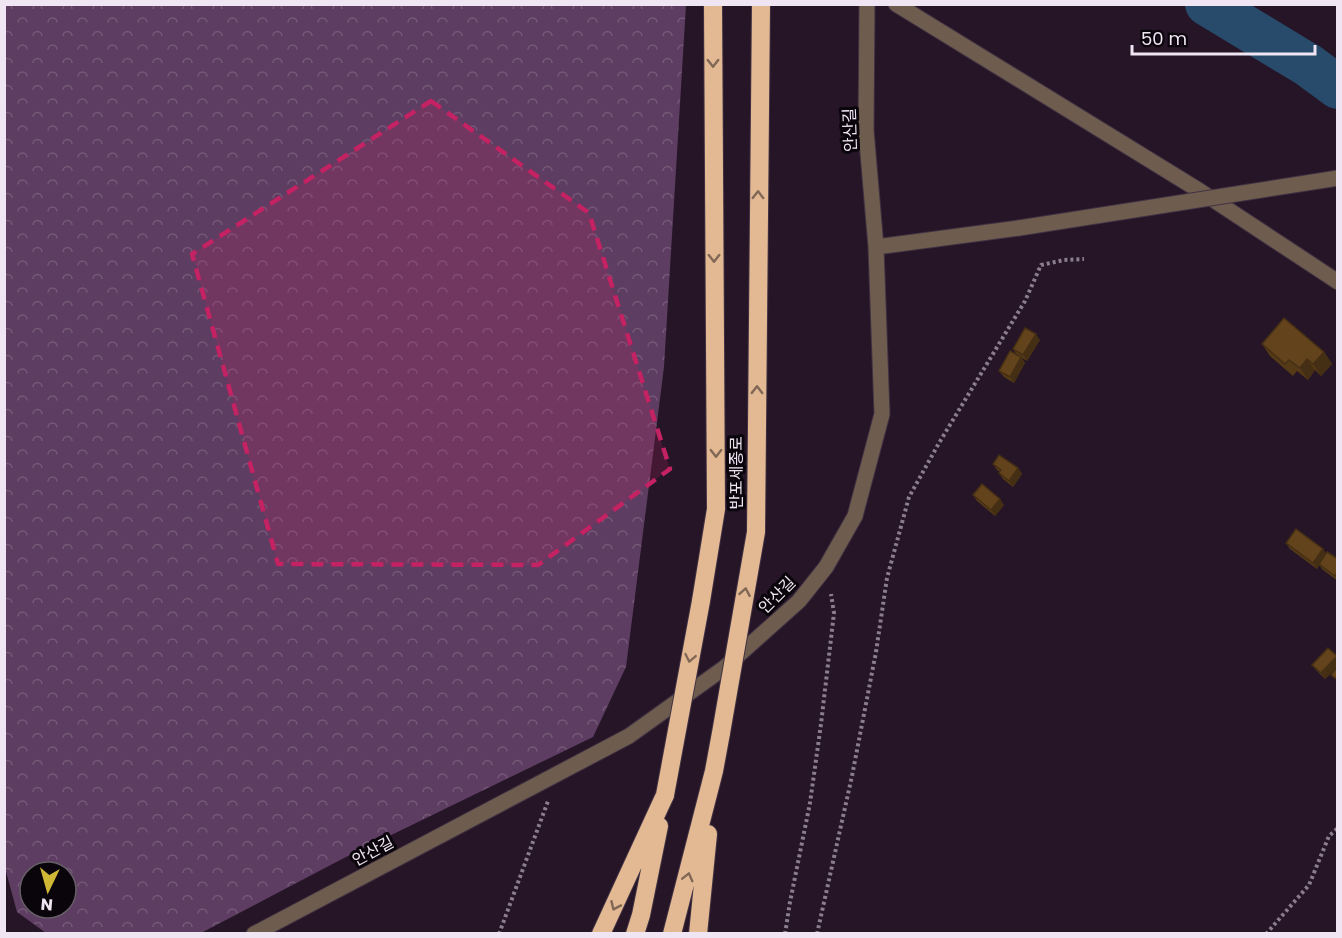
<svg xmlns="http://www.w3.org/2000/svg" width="1342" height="938" font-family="Poppins,'Noto Sans KR',sans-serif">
<defs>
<pattern id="forest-crowns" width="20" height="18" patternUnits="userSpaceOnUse" patternTransform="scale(1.5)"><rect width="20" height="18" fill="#5d3d61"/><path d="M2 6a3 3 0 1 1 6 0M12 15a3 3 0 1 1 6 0" fill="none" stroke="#755978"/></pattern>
</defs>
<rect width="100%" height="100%" fill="#251527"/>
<path fill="url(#forest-crowns)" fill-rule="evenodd" d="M5 4 686 5 664 367 626 667 593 737 344 858 201 933H46L17 912 5 868ZM30 872H66V908H30Z"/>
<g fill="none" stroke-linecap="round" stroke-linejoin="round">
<path stroke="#284a6b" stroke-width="44" d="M1207 4 1308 65 1338 87"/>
<g stroke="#413243" stroke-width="17">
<path id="minor" d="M896 4 1200 191 1338 282
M876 247 1019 228
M254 934 629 736 724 668 799 601 826 567 855 516 882 414 876 247 866 130 867 4"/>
</g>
<g stroke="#413243" stroke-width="20">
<path id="highway" d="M756 532 761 4
M701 601 716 509 713 4
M601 934 665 795
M635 934 641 915 659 826
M672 934 714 771 721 733
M698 934 708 834"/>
</g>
<path stroke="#8a7d8c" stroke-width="4" stroke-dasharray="3 3" stroke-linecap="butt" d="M499 934 548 801
M785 934 790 902 810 803 821 724 834 613 831 594
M817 934 852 776 876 652 887 578 909 497 939 443 1025 301 1041 265 1064 260 1084 259
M1266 934 1309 885 1329 836 1338 828"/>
<use href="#minor" stroke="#6e5d4e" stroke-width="15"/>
<use href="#highway" stroke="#e3b993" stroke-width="18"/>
<g stroke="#413243" stroke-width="17" stroke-linecap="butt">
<path id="minor-bridge" d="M1019 228 1338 178"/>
</g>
<g stroke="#413243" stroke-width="20" stroke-linecap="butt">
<path id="highway-bridge" d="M721 733 756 532
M665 795 701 601"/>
</g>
<use href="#minor-bridge" stroke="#6e5d4e" stroke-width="15"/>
<use href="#highway-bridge" stroke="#e3b993" stroke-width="18"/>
</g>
<path fill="#553a18" d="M1040 340 1027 361 1017 355 1013 349Z
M1262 344 1324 352 1332 364 1321 376 1315 370 1308 380 1297 371 1293 376 1270 356Z
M1021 357 1025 363 1014 383 1004 377 999 371Z
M993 464 1018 468 1022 474 1013 487 1003 479 999 473 1000 472 997 470Z
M973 495 1004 505 995 516 977 501Z
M1286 543 1323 549 1326 554 1338 559V581L1323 570 1319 565 1317 569 1290 549Z
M1312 665 1338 666 1325 679 1316 670Z"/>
<path fill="#452f14" d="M1036 334 1040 340 1027 361 1023 355Z
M1324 352 1332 364 1321 376 1313 364Z
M1021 357 1025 363 1014 383 1010 377Z
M1307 359 1315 370 1308 380 1300 368Z
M1018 468 1022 474 1013 487 1009 481Z
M1000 499 1004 505 995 516 991 510Z
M1323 549 1327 555 1317 569 1313 563Z
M1337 656 1338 666 1325 679 1321 673Z"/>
<path fill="#63431c" stroke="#452f14" stroke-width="1.5" d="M1284 318 1324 352 1313 364 1307 359 1300 368 1289 360 1285 364 1262 344Z
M1025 328 1036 334 1023 355 1013 349Z
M1010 351 1021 357 1010 377 999 371Z
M999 455 1018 468 1009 481 999 473 1001 470 993 464Z
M982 484 1000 499 991 510 973 495Z
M1296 529 1323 549 1313 563 1286 543Z
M1327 552 1338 559V572L1335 576 1319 564Z
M1328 648 1337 656 1321 673 1312 665Z
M1338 666V680L1331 675Z"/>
<defs><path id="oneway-chevron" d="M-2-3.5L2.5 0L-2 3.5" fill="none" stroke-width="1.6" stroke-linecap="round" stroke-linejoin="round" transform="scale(1.5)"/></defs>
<g stroke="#816856">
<use href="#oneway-chevron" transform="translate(713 63) rotate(90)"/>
<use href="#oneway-chevron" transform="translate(758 195) rotate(-89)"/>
<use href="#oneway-chevron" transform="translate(714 258) rotate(90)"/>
<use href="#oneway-chevron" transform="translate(757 390) rotate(-90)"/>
<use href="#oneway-chevron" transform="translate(716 453) rotate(90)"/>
<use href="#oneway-chevron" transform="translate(745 592) rotate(-80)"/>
<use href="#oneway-chevron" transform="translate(690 658) rotate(101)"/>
<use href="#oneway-chevron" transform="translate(688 877) rotate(-76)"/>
<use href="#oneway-chevron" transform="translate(615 906) rotate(114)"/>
</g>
<path fill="#c42263" fill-opacity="0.2" stroke="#c42263" stroke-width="4.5" stroke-dasharray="12 8" stroke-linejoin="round" d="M431 101 589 213 670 469 538 565 278 564 192 254Z"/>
<g text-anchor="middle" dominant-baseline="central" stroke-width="6" stroke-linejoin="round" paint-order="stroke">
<g font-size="16" fill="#f0e5f2" stroke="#0a050b">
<text transform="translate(850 130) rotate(-92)">안산길</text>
<text transform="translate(736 473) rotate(-90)">반포세종로</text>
<text transform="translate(777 595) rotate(-45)">안산길</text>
<text transform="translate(373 851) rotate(-28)">안산길</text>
</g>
</g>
<rect width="1342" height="938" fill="none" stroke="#f0e5f2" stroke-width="12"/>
<g transform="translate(48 890) rotate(185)"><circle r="28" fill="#0a050b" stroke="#665f67" stroke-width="1.5"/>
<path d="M0-4.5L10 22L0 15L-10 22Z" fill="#d0b736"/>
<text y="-9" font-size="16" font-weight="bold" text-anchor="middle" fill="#f0e5f2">N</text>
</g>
<path d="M1132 45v9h183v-9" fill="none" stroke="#f0e5f2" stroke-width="3"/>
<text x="1141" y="45" font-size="18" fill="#f0e5f2" stroke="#0a050b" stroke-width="4.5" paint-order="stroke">50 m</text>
</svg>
